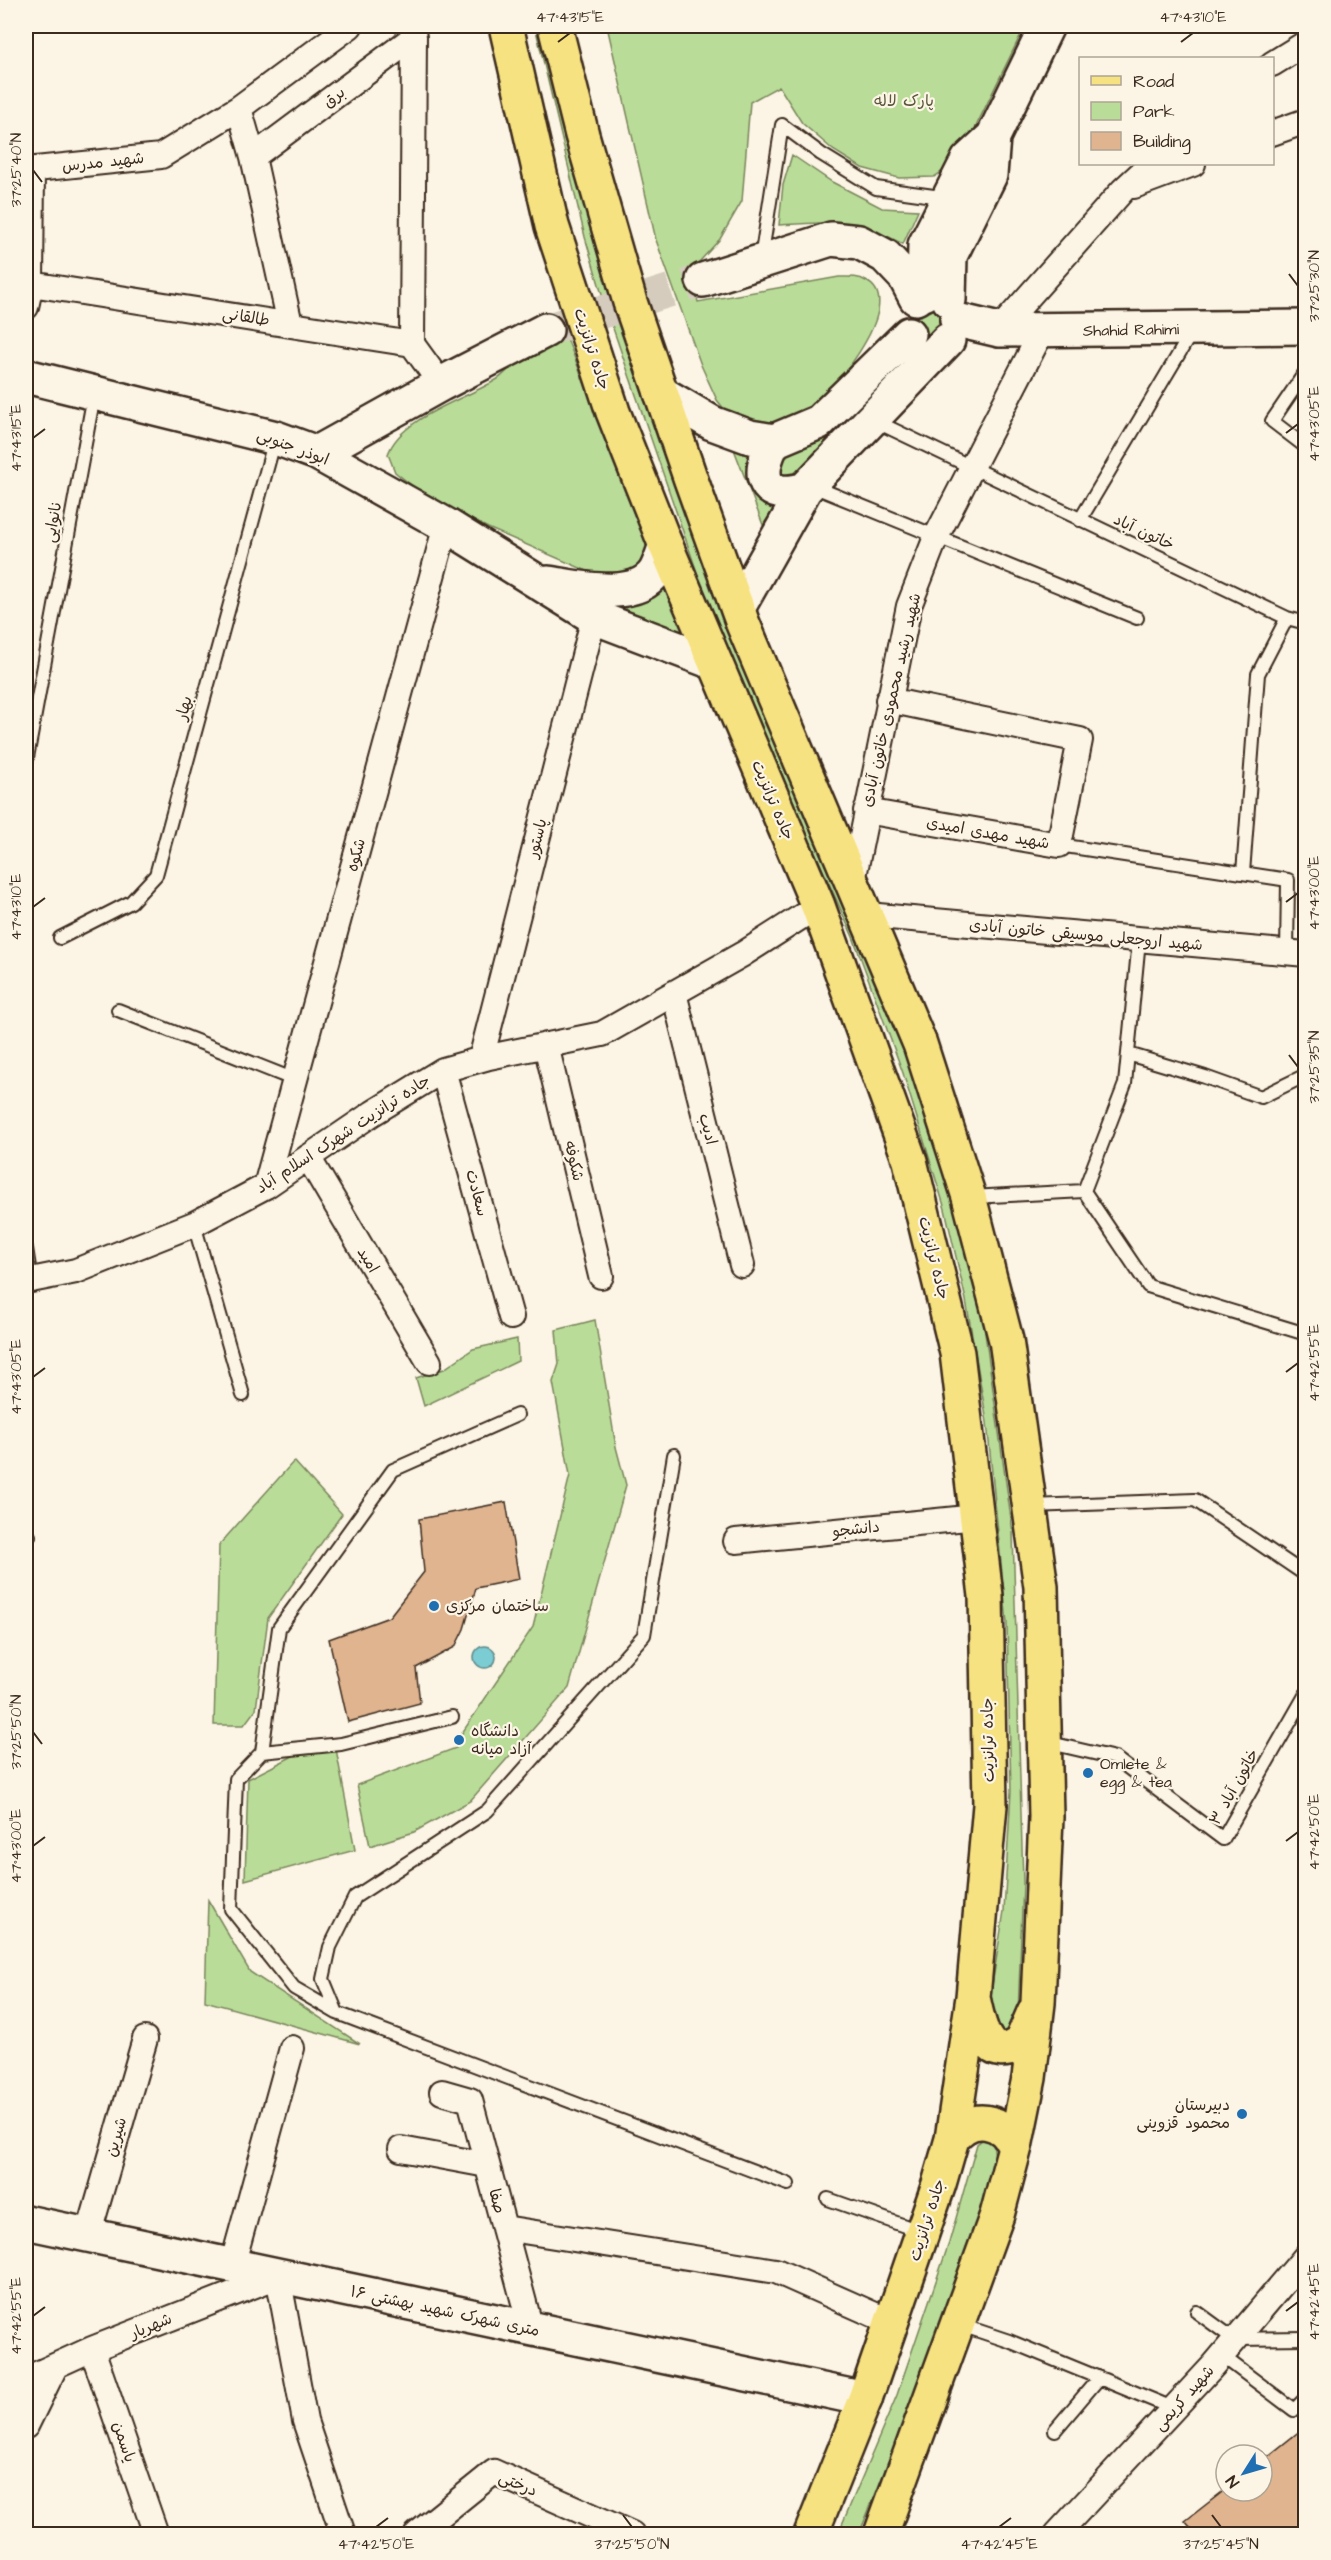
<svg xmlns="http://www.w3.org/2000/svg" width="1331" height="2560" font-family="'Architects Daughter','Playpen Sans Arabic',sans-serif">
<rect width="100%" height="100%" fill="#fcf5e5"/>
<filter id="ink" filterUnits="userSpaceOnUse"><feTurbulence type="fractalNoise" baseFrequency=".0167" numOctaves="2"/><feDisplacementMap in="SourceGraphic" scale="12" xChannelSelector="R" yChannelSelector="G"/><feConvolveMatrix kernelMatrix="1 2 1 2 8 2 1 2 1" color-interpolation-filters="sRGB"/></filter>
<g filter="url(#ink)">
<path fill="#b9dd98" stroke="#7a845b" stroke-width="1.5" d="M535 26H547L939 1148 983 1319 1013 1533 1023 1883 1018 2015 1005 2039 988 2011 1004 1911 1011 1791 1007 1623 987 1422 966 1300 945 1209 903 1073 853 937 746 698 709 607 605 305 585 237Z
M607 26H1025L960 159 934 177 899 178 862 168 833 150 802 123 779 86 750 102 742 201 720 239 690 272 698 302 839 277C848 277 858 276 866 281 911 303 825 402 802 417 793 422 781 425 771 429L729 415 717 400 701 365 656 240Z
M792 155 832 182 882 208 918 210 903 244C856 219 831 222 779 225L783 185Z
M926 298 952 316 930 341 923 340 909 324 910 310Z
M566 336 653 557 641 571 601 577 488 528 424 495 395 472 388 454C401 417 464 400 496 380 505 375 511 365 520 359 534 350 551 344 566 336Z
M890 367 899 375 860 408 798 472 783 480 771 471 784 455Z
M732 444 748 448 779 502 763 525Z
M668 574 698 650 571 595Z
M595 1320 616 1447 626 1485 569 1688 470 1801 414 1832 370 1846 357 1785 456 1748 458 1739 533 1627 570 1475 553 1382 559 1364 556 1330Z
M517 1339 518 1361 424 1406 416 1378 444 1369 473 1349Z
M294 1461 342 1514 268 1618 256 1709 244 1725H214L219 1545Z
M336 1749 355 1850 245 1880 248 1779 297 1754Z
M208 1900 250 1972 360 2044 205 2001Z
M985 2138 993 2142 995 2158 946 2322 859 2534H838L897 2395 949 2243 977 2144Z"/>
<path fill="#7bccd4" stroke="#618b8b" stroke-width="1.5" d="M474 1657a11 11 0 1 1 22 0a11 11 0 1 1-22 0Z"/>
<path fill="#dfb48f" stroke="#3b2a1e" stroke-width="1.5" d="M506 1502 519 1579 476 1588 464 1629 455 1647 416 1668 420 1703 348 1722 329 1639 389 1617 424 1572 419 1519Z
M1306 2426V2534H1196L1185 2521 1226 2489 1262 2491V2461Z
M1306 2502V2534H1288L1298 2530Z"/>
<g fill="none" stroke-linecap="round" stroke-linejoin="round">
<path stroke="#d5ccbd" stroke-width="33" stroke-dasharray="33 16" stroke-linecap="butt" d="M546 330 703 280"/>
<g stroke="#3b2a1e" stroke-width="16">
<path id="lane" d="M761 259 782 125 821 154 876 188 948 198
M1306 371 1272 421 1306 447
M875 421 1287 618 1306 623
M810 485 1137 618
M1080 520 1193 330
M26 763 94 395
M1059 845 1288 880 1287 953
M1243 873 1258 674 1287 618
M60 938 131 902 156 875 275 439
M1139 940 1125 1084 1084 1191 1148 1286 1306 1334
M118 1010 295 1080
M1128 1054 1205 1077 1261 1097 1306 1075
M971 1197 1084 1191
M194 1224 243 1395
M26 1248 31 1280
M517 1415 393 1470 279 1628 262 1752 236 1779 231 1909 294 1988 337 2013 788 2184
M1031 1506 1195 1500 1306 1575
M26 1542 29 1536
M1046 1742 1115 1758 1223 1839 1306 1694
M262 1752 341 1744 452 1717
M337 2013 323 1979 330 1947 355 1897 487 1811 644 1635 674 1455
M828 2199 922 2232
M1197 2312 1234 2339 1306 2338
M958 2324 1009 2341 1175 2409
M1221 2355 1294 2410 1306 2398
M1055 2430 1099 2378"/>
</g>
<g stroke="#3b2a1e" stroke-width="28">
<path id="street" d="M1272 64 1306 43
M239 108 350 26
M1272 133 1306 121
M253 157 414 37
M26 170 161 156 239 108 253 157 290 324
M1134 186 1193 164
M31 284 412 344 441 384
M26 307 31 284 32 170
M999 330 1123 190 1151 164
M412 344 414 37
M866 811 1059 845 1080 740 888 700
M853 881 909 606 936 537 1042 331
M867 915 1306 954
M674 993 742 1265
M546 1045 601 1276
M481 1059 594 617
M443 1070 511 1317
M308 1157 429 1362
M266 1186 446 525
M26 1281 76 1271 194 1224 266 1186 373 1113 443 1070 489 1057 602 1034 743 954 818 906
M736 1541 977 1517
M442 2092 470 2100 531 2329
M401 2149 487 2165
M504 2228 776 2271 893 2323
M88 2236 145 2039
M232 2266 292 2048
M92 2349 156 2534
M26 2379 92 2349 278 2276 305 2421 343 2534
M26 2426 55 2367
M417 2534 494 2472 632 2534
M1057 2534 1214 2365 1306 2256"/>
</g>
<g stroke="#3b2a1e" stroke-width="38">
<path id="secondary" d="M703 280 831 239 859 242 885 256 905 277 916 298
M924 294 925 245 968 160 993 137 1047 26
M949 300 950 256 990 175 993 137
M957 320 999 330 1306 327
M26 376 276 438 317 453 446 525 594 617 715 663
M661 393 712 423 750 437 774 441 819 422 909 334
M774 441C755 474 762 502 805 489
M317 453 441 384 546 330
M548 583C577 587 635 602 655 572 660 564 662 554 666 546
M738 608 805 489 948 340
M26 2222 865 2399"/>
</g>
<g stroke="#3b2a1e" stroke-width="38">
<path id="primary" d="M506 26 552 226 613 412 666 546 818 906 910 1161 957 1353 986 1596 990 1805 973 1997 952 2139 939 2184 865 2399 811 2534
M555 26 582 135 630 302 691 480 743 624 920 1044 969 1197 1006 1340 1041 1587 1046 1817 1038 2003 1029 2078 1015 2147 997 2215 881 2534
M974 2002C979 2026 988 2067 1021 2042L1034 2012
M952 2139C970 2113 1004 2118 1015 2147"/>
</g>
<use href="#lane" stroke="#fcf5e5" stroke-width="12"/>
<use href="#street" stroke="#fcf5e5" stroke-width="24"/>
<use href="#secondary" stroke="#fcf5e5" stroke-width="33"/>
<use href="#primary" stroke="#f7e281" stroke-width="33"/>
</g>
</g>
<path fill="none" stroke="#3b2a1e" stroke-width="2" d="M558 42 570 33M1181 42 1193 33M33 170 42 182M1289 274 1298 286M1286 433 1298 424M33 438 45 429M1286 902 1298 893M33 907 45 898M1289 1055 1298 1067M1286 1372 1298 1363M33 1377 45 1368M33 1732 42 1744M1286 1841 1298 1832M33 1846 45 1837M1286 2311 1298 2302M33 2316 45 2307M623 2515 632 2527M1212 2515 1221 2527M376 2527 388 2518M999 2527 1011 2518"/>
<g fill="#1f6fb2" stroke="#fcf5e5" stroke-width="2">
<circle cx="434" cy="1606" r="6"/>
<circle cx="459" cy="1740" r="6"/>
<circle cx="1088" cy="1773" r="6"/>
<circle cx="1242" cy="2114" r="6"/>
</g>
<g text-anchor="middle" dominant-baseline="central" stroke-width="4.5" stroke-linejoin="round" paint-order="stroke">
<g font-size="16" fill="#3b2a1e" stroke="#fcf5e5">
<text transform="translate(334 97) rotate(-37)">برق</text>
<text transform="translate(103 162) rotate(-6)">شهید مدرس</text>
<text transform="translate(246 317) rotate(9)">طالقانی</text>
<text transform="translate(1131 330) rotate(-1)">Shahid Rahimi</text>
<text transform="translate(592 349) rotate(72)">جاده ترانزیت</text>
<text transform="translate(293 447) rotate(21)">ابوذر جنوبی</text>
<text transform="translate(53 522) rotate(-80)">نانوایی</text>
<text transform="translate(1144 532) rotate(25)">خاتون آباد</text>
<text transform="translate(891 700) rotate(-77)">شهید رشید محمودی خاتون آبادی</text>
<text transform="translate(184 708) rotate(-75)">بهار</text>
<text transform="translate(773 800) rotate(67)">جاده ترانزیت</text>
<text transform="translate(988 833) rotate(10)">شهید مهدی امیدی</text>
<text transform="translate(537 838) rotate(-76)">پاستور</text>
<text transform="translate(356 855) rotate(-75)">شکوه</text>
<text transform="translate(1086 935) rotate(5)">شهید اروجعلی موسیقی خاتون آبادی</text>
<text transform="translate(708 1129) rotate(76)">ادیب</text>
<text transform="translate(343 1134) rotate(-33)">جاده ترانزیت شهرک اسلام آباد</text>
<text transform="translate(574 1161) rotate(77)">شکوفه</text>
<text transform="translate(477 1193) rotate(75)">سعادت</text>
<text transform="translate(934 1258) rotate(76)">جاده ترانزیت</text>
<text transform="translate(368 1260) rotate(59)">امید</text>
<text transform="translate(856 1529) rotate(-6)">دانشجو</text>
<text transform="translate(988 1740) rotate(-91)">جاده ترانزیت</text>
<text transform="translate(1234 1787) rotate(-61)">خاتون آباد ۳</text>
<text transform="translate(116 2137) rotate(-74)">شیرین</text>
<text transform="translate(497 2201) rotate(75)">صفا</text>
<text transform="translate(927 2220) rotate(-72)">جاده ترانزیت</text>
<text transform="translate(445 2311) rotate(12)">۱۶ متری شهرک شهيد بهشتی</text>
<text transform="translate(151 2326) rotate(-22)">شهریار</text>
<text transform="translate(1184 2398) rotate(-48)">شهید کریمی</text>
<text transform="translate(124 2442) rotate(71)">یاسمن</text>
<text transform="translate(518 2484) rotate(23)">درختی</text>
</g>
<g font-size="16" fill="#5a573c" stroke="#fcf5e5">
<text x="904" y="101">پارک لاله</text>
</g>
<g font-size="16" fill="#3b2a1e" stroke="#fcf5e5" text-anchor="start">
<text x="446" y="1606">ساختمان مرکزی</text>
<text x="471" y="1731">دانشگاه<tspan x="471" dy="18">آزاد میانه</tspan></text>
<text x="1100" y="1764">Omlete &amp;<tspan x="1100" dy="18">egg &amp; tea</tspan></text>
<text x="1230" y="2105" text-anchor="end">دبیرستان<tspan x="1230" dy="18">محمود قزوینی</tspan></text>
</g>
</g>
<rect width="1331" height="2560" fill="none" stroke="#fcf5e5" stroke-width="66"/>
<rect x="1079" y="57" width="195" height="108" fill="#fcf5e5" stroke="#afa495" stroke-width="1.5"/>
<rect x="1091" y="76" width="30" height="9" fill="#f7e281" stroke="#afa495" stroke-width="1.5"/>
<text x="1133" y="87" font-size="18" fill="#3b2a1e">Road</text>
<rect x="1091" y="102" width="30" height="18" fill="#b9dd98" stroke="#afa495" stroke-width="1.5"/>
<text x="1133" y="117" font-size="18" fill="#3b2a1e">Park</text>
<rect x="1091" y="132" width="30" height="18" fill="#dfb48f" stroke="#afa495" stroke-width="1.5"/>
<text x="1133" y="147" font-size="18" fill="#3b2a1e">Building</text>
<g transform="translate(1244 2473) rotate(233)"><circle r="28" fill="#fcf5e5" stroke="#afa495" stroke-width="1.5"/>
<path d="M0-4.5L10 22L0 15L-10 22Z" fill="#1f6fb2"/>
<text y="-9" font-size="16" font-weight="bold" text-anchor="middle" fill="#3b2a1e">N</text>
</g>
<rect x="33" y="33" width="1265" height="2494" fill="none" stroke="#3b2a1e" stroke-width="2"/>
<g font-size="15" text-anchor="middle" fill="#3b2a1e">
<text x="570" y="22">47°43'15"E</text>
<text x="1193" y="22">47°43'10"E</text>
<text transform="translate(16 170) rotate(-90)" y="5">37°25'40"N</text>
<text transform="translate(1314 286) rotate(-90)" y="5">37°25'30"N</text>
<text transform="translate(1314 424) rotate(-90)" y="5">47°43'05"E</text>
<text transform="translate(16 438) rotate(-90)" y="5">47°43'15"E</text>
<text transform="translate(1314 893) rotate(-90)" y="5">47°43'00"E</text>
<text transform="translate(16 907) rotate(-90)" y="5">47°43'10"E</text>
<text transform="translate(1314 1067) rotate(-90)" y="5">37°25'35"N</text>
<text transform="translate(1314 1363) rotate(-90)" y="5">47°42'55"E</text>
<text transform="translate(16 1377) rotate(-90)" y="5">47°43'05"E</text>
<text transform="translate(16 1732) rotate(-90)" y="5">37°25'50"N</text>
<text transform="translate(1314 1832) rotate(-90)" y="5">47°42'50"E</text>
<text transform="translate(16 1846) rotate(-90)" y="5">47°43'00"E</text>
<text transform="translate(1314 2302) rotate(-90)" y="5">47°42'45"E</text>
<text transform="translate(16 2316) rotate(-90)" y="5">47°42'55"E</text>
<text x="376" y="2549">47°42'50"E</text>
<text x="632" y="2549">37°25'50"N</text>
<text x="999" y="2549">47°42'45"E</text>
<text x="1221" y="2549">37°25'45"N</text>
</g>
</svg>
